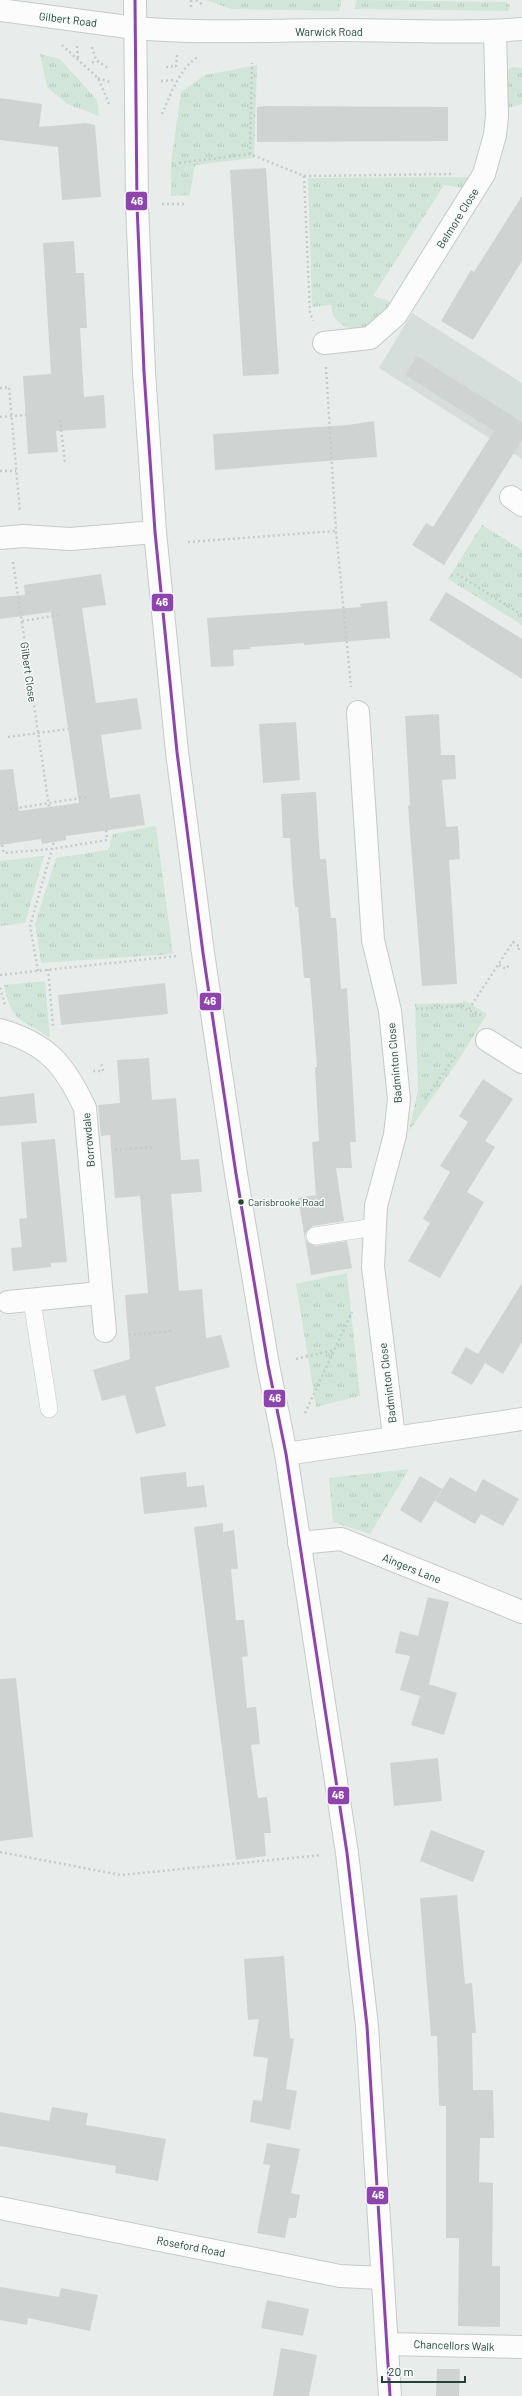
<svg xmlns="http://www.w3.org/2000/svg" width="522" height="2396" font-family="Barlow,sans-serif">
<defs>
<pattern id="grass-tufts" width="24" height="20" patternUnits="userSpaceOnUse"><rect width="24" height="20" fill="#d1e6d8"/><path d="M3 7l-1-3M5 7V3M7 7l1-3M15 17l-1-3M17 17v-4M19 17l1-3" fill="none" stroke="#b3c6ba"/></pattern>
</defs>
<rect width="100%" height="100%" fill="#e8edeb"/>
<path fill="#d6dedb" d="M412 313 522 383V459L379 368Z"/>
<path fill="url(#grass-tufts)" d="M206 0H342L339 11 231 9Z
M357 0 506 2 510 5 508 11 354 9Z
M40 54 60 59 97 100 99 116 67 104 47 87Z
M257 65 254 158 195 165 190 195 171 196V162L181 92 205 75Z
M512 67 522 68V104L509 108 501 90 503 74Z
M471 177 463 188 444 185 373 296 391 302C384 310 377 321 367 327 358 333 340 327 334 317 332 314 332 308 331 305L312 307 308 178Z
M482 525 522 550V625L448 579Z
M156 826 173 954 41 963 35 924 56 858 108 850 113 834Z
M44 856 25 923 0 926V861Z
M45 981 50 1038C21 1018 12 1024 4 985Z
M464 1000 487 1014 458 1061 409 1131 418 1090 415 1004 462 1003Z
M347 1273 360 1396 316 1407 296 1284Z
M409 1469 370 1534 333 1522 329 1478Z"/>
<path fill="#cfd4d2" d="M0 98 42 104 39 127 86 123 95 125 101 197 62 200 58 147 0 140Z
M266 106 448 107V141L257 142V107Z
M266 168 279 374 243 376 230 170Z
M522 196V261L473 340 441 321 471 270 474 272Z
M74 241 76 273H84L87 328H80L84 397 104 395 106 428 56 431 58 452 28 454 23 376 51 374 43 243Z
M417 356 522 422V440L444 565 412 545 426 523 433 527 494 431 405 375Z
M374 421 377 457 215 470 213 434 348 425Z
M101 574 106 605 82 608 96 703 137 698 142 729 101 735 110 798 140 794 145 825 66 836V840L42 844 41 839 0 845V770L13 769 19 811 79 803 51 612 0 619V597L25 595 24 585Z
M446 592 522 639V679L429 620Z
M387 601 390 638 304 645V643L250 647 251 649 233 650 234 666 211 667 207 618 361 607 360 604Z
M439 714 441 755H455L456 779 442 780 446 827 458 826 460 859 449 860 457 984 422 986 408 806 410 805 405 716Z
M296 722 300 780 263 783 259 724Z
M316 792 320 859H326L331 918H336L341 989 347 988 356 1142H350L352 1168H336L344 1221 313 1226 306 1232 305 1237 307 1242 316 1246 347 1241 352 1268 311 1275 298 1198 316 1195 312 1142 319 1141 315 1067H317L310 978H304L298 907H295L293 885 290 838H283L281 794Z
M165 983 168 1014 61 1025 58 995Z
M149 1058 152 1100 176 1098 181 1160 199 1159 202 1192 171 1194 179 1291 202 1289 206 1338 221 1335 230 1367 155 1387 166 1426 136 1434 125 1395 102 1401 93 1370 130 1359 125 1295 148 1293 140 1196 115 1198 110 1135 101 1136 98 1105 120 1103 117 1060Z
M483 1079 513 1099 485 1141 495 1147 467 1192 484 1202 440 1278 408 1261 430 1223 423 1219 450 1172 440 1166 468 1122 459 1116Z
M34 1093 37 1123 0 1126V1097Z
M55 1139 67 1262 51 1263V1267L13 1271 11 1248 22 1247 19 1219 27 1218 21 1142Z
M522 1283V1342L503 1374 485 1363 472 1385 451 1373 466 1347 478 1354Z
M186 1472 187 1487 204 1485 207 1507 144 1514 140 1477Z
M420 1476 442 1489 421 1523 400 1510Z
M450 1477 476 1492 483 1479 519 1499 503 1526 481 1514 475 1524 435 1501Z
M223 1523V1532L234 1530 238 1569H231L236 1620H244L248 1656 242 1657 247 1708 256 1707 260 1744 251 1745 258 1798 267 1797 271 1833H264L266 1856 236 1860 194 1527Z
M428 1597 449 1602 429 1684 457 1693 444 1735 411 1725 420 1696 400 1690 410 1656 395 1653 400 1631 418 1636Z
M16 1678 33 1837 0 1841V1679Z
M438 1758 442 1801 394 1806 390 1763Z
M431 1830 485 1851 473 1882 420 1861Z
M457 1895 465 1984 472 1983 476 2033H472L473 2090H493L494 2138H480L479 2182 493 2183 492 2266H500V2327L458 2326 459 2238H446V2106H439L437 2036H431L420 1898Z
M284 1956 290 2038 294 2039 286 2089 297 2091 290 2130 250 2122 253 2100 262 2101 268 2058 253 2056 259 2019 248 2020 244 1959Z
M52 2107 88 2113 86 2125 166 2139 158 2181 115 2173 116 2166 0 2146V2112L49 2121Z
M267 2143 300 2149 291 2193 300 2195 296 2218H289L285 2238 257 2233 270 2165 263 2164Z
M0 2287 59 2297 61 2288 98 2295 90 2331 28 2318 27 2325 0 2320Z
M267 2300 309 2309 303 2336 261 2328Z
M281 2348 317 2355 309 2396H273Z
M437 2369H460L459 2396H436Z"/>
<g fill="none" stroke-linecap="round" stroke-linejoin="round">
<g stroke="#c5cac8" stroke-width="18">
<path id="service" d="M315 1236 375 1227
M32 1301 49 1409"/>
</g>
<g stroke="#c5cac8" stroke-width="24">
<path id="minor" d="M135 28C203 34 271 30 339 30 400 30 461 34 522 29
M324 343 370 338 396 315 484 174 495 135 497 116 495 31
M511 497 522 505
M0 538 23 536 70 539 155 532
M358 712 373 940 390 1011 399 1099 395 1135 376 1206 373 1267 394 1436
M0 1030C48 1044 64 1064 85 1108L105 1331
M487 1040 522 1062
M8 1302 100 1293
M286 1454 522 1419
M299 1543 341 1539 522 1612
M0 2208 340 2276 382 2278
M387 2344 522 2347"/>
</g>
<g stroke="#c5cac8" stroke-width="24">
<path id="tertiary" d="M0 10 135 28"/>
</g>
<g stroke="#c3cbc8" stroke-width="24">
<path id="secondary" d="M135 0 137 205 144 372 155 532 177 752 203 953 236 1174 268 1365 286 1454 347 1853 367 2026 390 2396"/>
</g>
<path stroke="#c3ccca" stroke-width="2.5" stroke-dasharray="2 3" stroke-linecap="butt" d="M196 0 202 4
M191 7V0
M62 45 98 78 109 104
M77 46 78 59
M92 47 96 60 108 68
M177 55 176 66 179 69
M92 63 96 60
M166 67 176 66
M98 78 110 82
M161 81 176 80
M162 114C171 94 179 69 198 57
M250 154 252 63
M179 163 250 154 304 176 454 174
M304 176 310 313 313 321
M162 204H185
M326 367 336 531 351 687
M0 388 9 387 20 512
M0 417 26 415
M60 420 65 463
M0 471H16
M188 542 336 531
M13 562 49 807
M457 574 522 615
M22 621 60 615
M8 737 68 729
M10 809 88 797
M2 845 4 853 52 849 107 840 106 830
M499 965 506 969 509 965
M48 969 53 1026
M38 971 30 926 54 842
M0 975 177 956
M0 988 5 1005
M416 1009 458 1006 481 1015
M469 1009 513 942 520 947 517 952
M93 1071H103L101 1062
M425 1099 455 1057
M115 1150 154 1147
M129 1335 172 1331
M296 1359 334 1350
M305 1413 352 1312
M0 1852 121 1875 322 1855"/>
<use href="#service" stroke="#fcfcfc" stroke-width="17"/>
<use href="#minor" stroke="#fcfcfc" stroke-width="22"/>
<use href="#tertiary" stroke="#fcfcfc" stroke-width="22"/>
<use href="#secondary" stroke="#fcfcfc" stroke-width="22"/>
<g stroke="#f7fbf9" stroke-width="6">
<path id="bus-1" d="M135 0 137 205 144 372 155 532 177 752 203 953 236 1174 268 1365 286 1454 347 1853 367 2026 390 2396"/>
</g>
<use href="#bus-1" stroke="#8e44ad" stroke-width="3"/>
</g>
<circle fill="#24423a" stroke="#f7fbf9" stroke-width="1.5" cx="241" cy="1202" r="3.5"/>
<g text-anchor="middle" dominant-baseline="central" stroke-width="3" stroke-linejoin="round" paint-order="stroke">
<g font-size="10" fill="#24423a" stroke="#f7fbf9" text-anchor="start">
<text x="248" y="1202">Carisbrooke Road</text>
</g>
<g font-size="11" fill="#24423a" stroke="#f7fbf9">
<text transform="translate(68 19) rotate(7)">Gilbert Road</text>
<text x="329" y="31">Warwick Road</text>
<text transform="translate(457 218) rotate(-58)">Belmore Close</text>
<text transform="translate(29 672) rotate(82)">Gilbert Close</text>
<text transform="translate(394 1063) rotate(-95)">Badminton Close</text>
<text transform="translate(88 1140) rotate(-95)">Borrowdale</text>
<text transform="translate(387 1383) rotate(-97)">Badminton Close</text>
<text transform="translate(412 1568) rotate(22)">Aingers Lane</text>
<text transform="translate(191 2246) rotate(11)">Roseford Road</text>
<text transform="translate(454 2345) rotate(2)">Chancellors Walk</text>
</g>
</g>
<g stroke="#f7fbf9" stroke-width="1.5">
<rect x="125" y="191" width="23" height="20" rx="4" fill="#8e44ad"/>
<rect x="151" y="593" width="23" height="19" rx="4" fill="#8e44ad"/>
<rect x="199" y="992" width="23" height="19" rx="4" fill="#8e44ad"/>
<rect x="263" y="1389" width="23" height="19" rx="4" fill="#8e44ad"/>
<rect x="327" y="1786" width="23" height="19" rx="4" fill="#8e44ad"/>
<rect x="366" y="2186" width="23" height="19" rx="4" fill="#8e44ad"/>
</g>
<g font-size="11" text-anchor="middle" font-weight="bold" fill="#fff">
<text x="137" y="205">46</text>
<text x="162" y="606">46</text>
<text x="210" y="1005">46</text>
<text x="275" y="1402">46</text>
<text x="338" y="1799">46</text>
<text x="378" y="2199">46</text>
</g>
<path d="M382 2376v6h83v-6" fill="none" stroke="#24423a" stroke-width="2"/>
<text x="388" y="2376" font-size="12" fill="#24423a" stroke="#f7fbf9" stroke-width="3" paint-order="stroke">20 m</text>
</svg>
